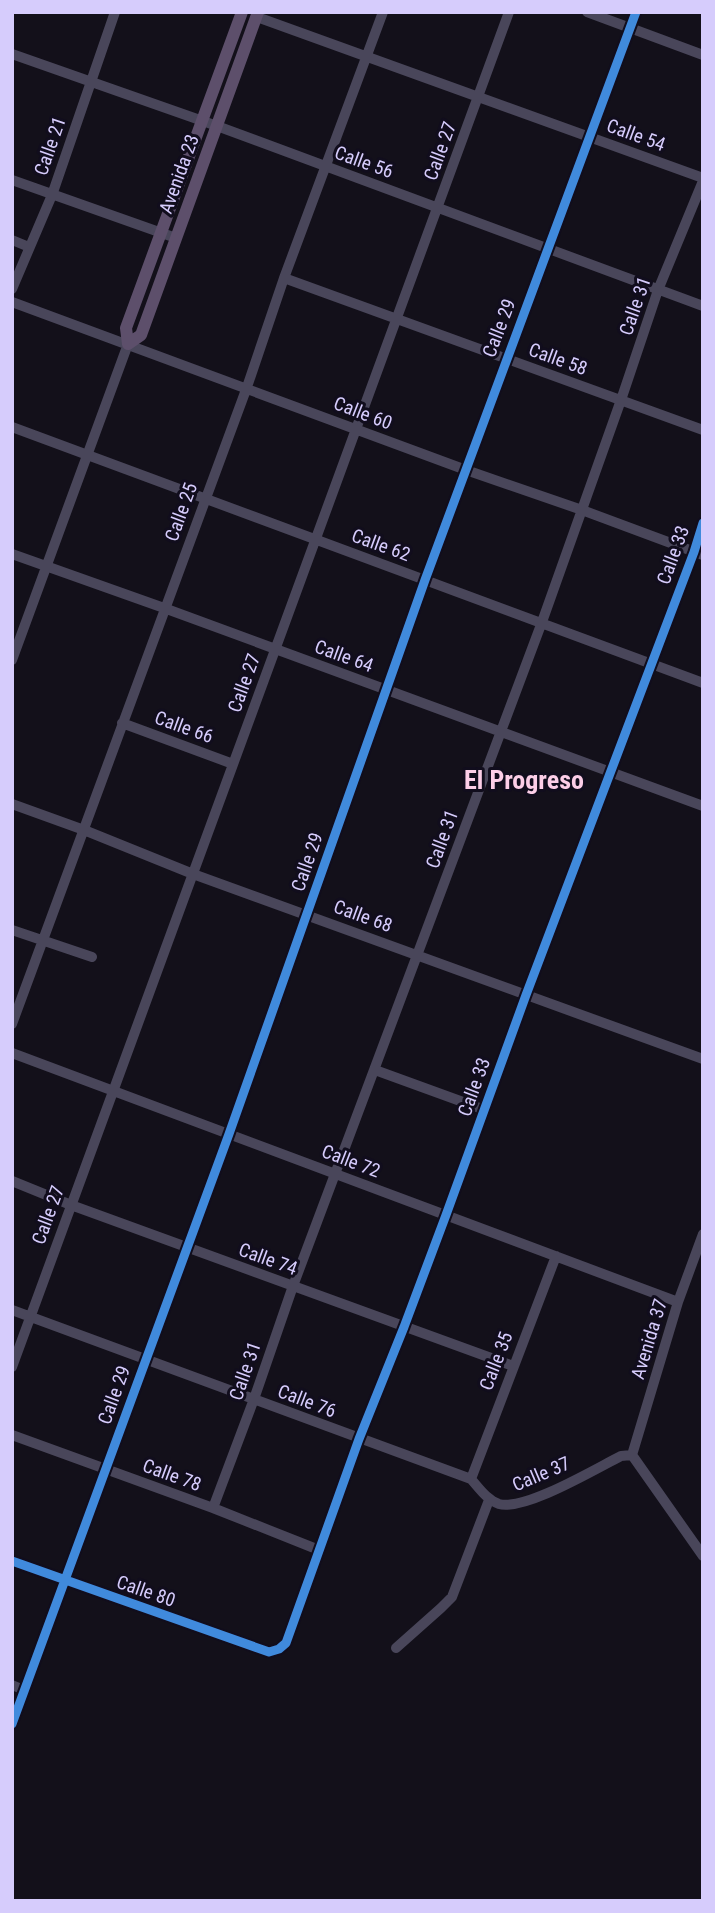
<svg xmlns="http://www.w3.org/2000/svg" width="715" height="1913" font-family="'Roboto Condensed',sans-serif">
<rect width="100%" height="100%" fill="#13101a"/>
<g fill="none" stroke-linecap="round" stroke-linejoin="round">
<path stroke="#49465a" stroke-width="10" d="M587 12 703 55
M257 17 703 178
M12 54 217 126 703 306
M12 180 176 238
M12 240 29 247
M284 278 703 430
M12 289 52 195 115 12
M12 302 466 470 582 510 703 555
M12 427 703 683
M12 554 164 608 703 806
M12 660 128 344
M122 723 233 764
M12 804 84 830 193 874 703 1059
M12 930 92 957
M12 1024 247 387 284 278 383 12
M12 1053 678 1302
M375 1070 485 1110
M12 1181 71 1205 513 1366
M12 1310 471 1479C479 1488 487 1500 499 1504 525 1511 595 1469 621 1456L632 1455
M12 1367 509 12
M12 1435 213 1508 319 1550
M632 1455 678 1302 703 1234
M632 1455 703 1556
M471 1479 556 1256
M213 1508 254 1399 293 1286 542 622 621 400 658 290 703 181
M12 1561 269 1652 279 1649 286 1643 359 1439 404 1327 446 1215 526 995 694 552 703 523
M396 1648 441 1608 452 1597 489 1500
M12 1685 24 1690
M12 1724 229 1134 425 580 636 12"/>
<path stroke="#5d4f6b" stroke-width="12" d="M242 12 126 328 128 344 141 335 258 12"/>
<g stroke="#110d1d" stroke-width="13">
<path id="cycleway" d="M12 1561 269 1652 279 1649 286 1643 359 1439 404 1327 446 1215 526 995 694 552 703 523
M12 1724 229 1134 425 580 636 12"/>
</g>
<use href="#cycleway" stroke="#408adc" stroke-width="9"/>
</g>
<g text-anchor="middle" dominant-baseline="central" stroke-width="6" stroke-linejoin="round" paint-order="stroke">
<g font-size="19" fill="#d6ccfc" stroke="#110d1d">
<text transform="translate(636 135) rotate(20)">Calle 54</text>
<text transform="translate(50 146) rotate(-71)">Calle 21</text>
<text transform="translate(440 151) rotate(-70)">Calle 27</text>
<text transform="translate(364 162) rotate(20)">Calle 56</text>
<text transform="translate(179 174) rotate(-70)">Avenida 23</text>
<text transform="translate(635 306) rotate(-71)">Calle 31</text>
<text transform="translate(499 328) rotate(-69)">Calle 29</text>
<text transform="translate(558 359) rotate(20)">Calle 58</text>
<text transform="translate(363 413) rotate(21)">Calle 60</text>
<text transform="translate(181 512) rotate(-70)">Calle 25</text>
<text transform="translate(381 545) rotate(20)">Calle 62</text>
<text transform="translate(673 555) rotate(-70)">Calle 33</text>
<text transform="translate(344 656) rotate(20)">Calle 64</text>
<text transform="translate(244 683) rotate(-70)">Calle 27</text>
<text transform="translate(184 727) rotate(20)">Calle 66</text>
<text transform="translate(442 839) rotate(-70)">Calle 31</text>
<text transform="translate(307 862) rotate(-71)">Calle 29</text>
<text transform="translate(363 916) rotate(20)">Calle 68</text>
<text transform="translate(474 1087) rotate(-70)">Calle 33</text>
<text transform="translate(351 1161) rotate(21)">Calle 72</text>
<text transform="translate(48 1215) rotate(-70)">Calle 27</text>
<text transform="translate(268 1259) rotate(20)">Calle 74</text>
<text transform="translate(649 1339) rotate(-73)">Avenida 37</text>
<text transform="translate(496 1361) rotate(-69)">Calle 35</text>
<text transform="translate(245 1371) rotate(-71)">Calle 31</text>
<text transform="translate(114 1395) rotate(-70)">Calle 29</text>
<text transform="translate(307 1401) rotate(21)">Calle 76</text>
<text transform="translate(541 1474) rotate(-23)">Calle 37</text>
<text transform="translate(172 1475) rotate(20)">Calle 78</text>
<text transform="translate(146 1591) rotate(19)">Calle 80</text>
</g>
<g font-size="26" font-weight="bold" fill="#fccee7" stroke="#110d1d">
<text x="524" y="780">El Progreso</text>
</g>
</g>
<rect width="715" height="1913" fill="none" stroke="#d6ccfc" stroke-width="28"/>
</svg>
